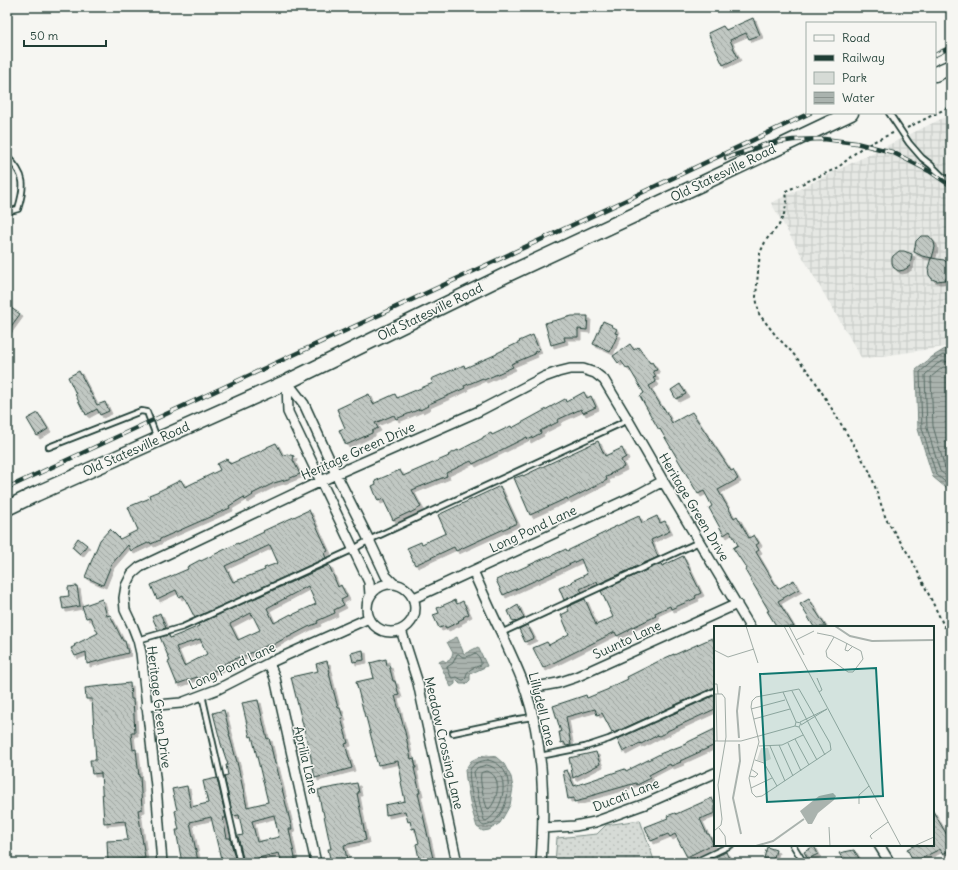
<svg xmlns="http://www.w3.org/2000/svg" width="958" height="870" font-family="Delius,sans-serif">
<defs>
<pattern id="industrial-grid" width="8" height="8" patternUnits="userSpaceOnUse"><rect width="8" height="8" fill="#e6e8e4"/><path d="M0 4h8M4 0v8" fill="none" stroke="#c5c8c4"/></pattern>
<pattern id="green-dots" width="8" height="8" patternUnits="userSpaceOnUse"><rect width="8" height="8" fill="#d6dbd6"/><path d="M2 2h.1M6 6h.1" fill="none" stroke="#b7bdb8" stroke-width="1.8" stroke-linecap="round"/></pattern>
<pattern id="water-rules" width="6" height="5" patternUnits="userSpaceOnUse"><rect width="6" height="5" fill="#aab3ae"/><path d="M0 2.5h6" fill="none" stroke="#8a938e"/></pattern>
<pattern id="building-back-hatch" width="6" height="6" patternUnits="userSpaceOnUse"><rect width="6" height="6" fill="#c1c8c3"/><path d="M-1 5l2 2M0 0l6 6M5-1l2 2" fill="none" stroke="#9ca49f"/></pattern>
<filter id="shadow"><feDropShadow dx="3" dy="3" stdDeviation="0" flood-color="#0004"/></filter>
</defs>
<rect width="100%" height="100%" fill="#f6f6f2"/>
<filter id="ink" filterUnits="userSpaceOnUse"><feTurbulence type="fractalNoise" baseFrequency=".025" numOctaves="2"/><feDisplacementMap in="SourceGraphic" scale="8" xChannelSelector="R" yChannelSelector="G"/><feConvolveMatrix kernelMatrix="1 2 1 2 8 2 1 2 1" color-interpolation-filters="sRGB"/></filter>
<g filter="url(#ink)">
<path fill="url(#industrial-grid)" d="M951 114V346L862 359 771 203Z"/>
<path fill="url(#green-dots)" stroke="#7a8c85" d="M640 820 655 863H555L557 838 597 834 606 825Z"/>
<path fill="url(#water-rules)" stroke="#72847d" d="M945 349 951 354V492L933 477 927 458 918 429 916 370 932 357Z
M457 637 464 654 478 647 487 666 470 674V680L466 684H460L456 680 455 681V684L451 687 439 662 443 660 446 662 450 660 453 653 447 642Z
M487 755 496 757 504 764 511 777 513 788 510 805 500 823 489 830 483 831 477 827 471 807 466 779 465 770 471 761 477 758Z"/>
<g fill="none" stroke-linecap="round" stroke-linejoin="round">
<path stroke="#576c65" stroke-width="1" d="M951 357 943 355 934 360 920 372 922 428 936 474 951 487
M951 362 943 361 937 364 925 375 927 428 940 471 951 480
M951 368 943 367 931 377 933 426 945 468 951 472
M475 653C478 654 482 662 481 665 474 668 466 669 466 678L464 680H462L457 677 453 678 451 677 447 667 453 663 457 654H459C464 660 469 656 475 653Z
M488 760C512 765 512 792 502 811 498 818 494 825 484 826 482 825 481 825 480 822 476 815 467 778 470 770 473 763 480 761 488 760Z
M487 765C513 770 504 812 486 821L484 820 480 805 475 778 474 772 477 768Z
M487 771C503 776 498 800 489 809L487 808C484 799 479 781 481 773Z"/>
</g>
<path fill="url(#building-back-hatch)" stroke="#1f3d34" fill-rule="evenodd" filter="url(#shadow)" d="M753 18 760 35 749 39 746 33 730 40 738 58 723 65 708 33 723 26 726 30Z
M921 236H929L934 242 935 247 932 258 922 256 914 252 916 241Z
M899 251H904L912 254 910 266 904 270 899 271 897 270 894 268 892 263V258L893 256Z
M931 258 944 260 949 265 950 268 949 274 945 280 937 281 932 279 929 275 928 268Z
M11 308 20 314 7 332V313Z
M572 316H588L587 330 578 329V337H564L565 341 551 345 545 323Z
M603 321 612 325 611 326 617 329 615 333 618 334 610 352 593 344Z
M533 335 539 350 534 352 535 354 511 364 513 367 484 380 483 378 464 386 465 388 427 405 428 406 420 410V409L396 419 394 415 375 423 378 428 372 431V433L346 445 339 430 345 428 337 409 369 394 373 404 395 394 397 398 433 383 431 379 464 365 465 368 497 354V353L520 342 519 341Z
M630 344 634 350 638 347 650 363 652 362 657 370 653 371 656 377 653 378 656 382 649 386 663 409 664 408 672 423 692 412 731 471 733 470 738 479 718 490 734 518 737 516 749 538 754 535 759 543 756 545 759 550 756 552 778 589 794 580 799 589 778 601 794 627H777L767 611H769L745 570 747 569 733 548 738 545 730 531 724 535 709 508 712 506 704 491 698 494 660 429 659 430 651 416 640 396 644 393 629 368 627 369 621 361 618 363 613 356Z
M79 371 97 405 105 402 109 411 100 415 97 409 86 415 85 412H84L75 394H76L68 377Z
M680 384 686 394 676 399 671 390Z
M584 392 587 398 591 396 596 407 583 413 581 409 557 420 558 422 540 431 541 433 528 440 527 437 473 464 471 461 446 473 447 476 412 490 421 507 410 513V512L393 520 383 499 378 501 372 486 376 484 375 481 400 470 403 476 449 456 448 455 458 450V451L483 438V437L491 433 492 435 511 426 512 428 565 399 566 402Z
M38 413 48 429 37 436 27 419Z
M598 441 605 456 622 448 626 457 621 460 624 467 610 474 611 475 606 477 607 480 568 500 567 498 530 515 514 478 523 475V476L544 466Z
M276 443 283 456 287 454 294 456 293 460 300 474 288 479 274 483 252 494 253 495 245 500 244 497 229 506 230 508 160 539V540L151 544 150 542 131 551 128 545 111 565 103 585 85 577 100 540 110 529 120 539 138 530 128 507 150 498 149 495 159 491 181 480 185 487 220 470 217 464 227 459 230 464 267 448V447Z
M500 486 517 523 456 551 454 547 415 565 407 548 421 542 422 544 446 533 438 515Z
M309 510 328 551 324 553 326 558 195 618 183 595 179 597 176 590 157 599 151 585 188 569 187 567 200 560 201 561 238 543V544L264 532 263 531ZM270 545 278 563 264 568 265 570 233 582 225 566Z
M639 516 642 523 657 516 660 523 665 521 670 531 651 540 658 557 598 584 597 581 580 589 582 592 564 600 559 588 573 582 572 581 587 574 581 559 556 571 503 595 496 580 549 556V557L566 549 567 551 608 531V530Z
M78 538 87 545 80 554 72 547Z
M683 556 701 593 695 596 696 598 671 609 670 606 655 613 656 616 629 629V630L617 636 615 632 543 668 533 648 547 642 549 645 569 634 561 615 569 611 567 607 585 599 596 625 613 617 601 591 661 563 662 566Z
M329 565 338 587 341 585 347 597 341 600 344 605 334 610 335 613 317 621 318 623 308 627 287 638V637L271 646 270 644 240 658 239 657 224 664 225 667 216 671 215 670 198 679 197 677 177 684 168 662 170 661 160 637 169 635 170 638 183 633 199 626 198 624ZM308 586 316 604 292 615 291 614 274 623 267 608ZM251 613 252 615V614L260 630 238 640 230 624ZM200 639 207 654 184 666 176 647Z
M77 586 80 606 63 609 61 597 69 596 68 587Z
M102 599 107 616 110 615 123 641H125L128 653 87 664 86 652 75 656 71 648 75 646 74 645 98 633 90 617 86 618 82 606Z
M809 599 815 608H814L826 627H814L800 604Z
M455 600 457 604 463 601 469 614 463 617 464 618 458 621 459 622 446 628 445 626 439 628 433 615 439 613 437 608Z
M518 605 524 618 516 622 515 621 513 622 508 611Z
M160 613 166 628 158 630 152 617Z
M527 625 529 628 534 638 525 642 519 629Z
M712 638 715 644V687L614 733 613 731 612 732 602 713 597 715 595 709 566 717 571 745 566 746 564 742 561 743 559 732H561L553 706 586 695 587 698 609 689V688L628 679 627 677 663 659 674 654V655Z
M363 650 364 660 353 662 351 653Z
M386 659 387 666 389 665 393 681H395L399 695 395 696 405 732 411 759 414 758 416 768H414L420 793H418L434 863H420L416 844 419 843 415 828 412 829 410 821 408 822 405 811 386 815 385 805 405 801 401 782 402 781 398 761 378 765 375 756H376L366 717H365L356 682 374 678 370 663Z
M327 661 330 672 329 673 338 708H340L343 718H341L348 743 345 744 352 768 315 778 310 753 291 677 318 671 316 664Z
M130 683 131 699H133L135 733H131L133 750 136 749 139 777H140L142 809 138 810 145 858 120 861V863H108L107 841 128 840 125 821 104 823 101 773 92 774 90 760H96L92 699H86L85 688Z
M715 695V709L667 731V732L659 736 658 735 641 744 640 743 623 752 617 739Z
M258 700 267 739 269 738 275 764H276L289 817 292 829H289L296 863H282L279 853 258 858 259 863H244L238 836 243 835 239 815 233 816 224 776 228 775 226 765H228L221 744 213 713 224 710 230 734H229L237 762 247 807 268 802 252 736 250 737 242 703ZM274 815 279 837 257 842 252 821Z
M715 729V745L680 761 681 762 671 766 670 764 649 775 651 778 637 785 636 783 587 797V799L574 802V798L568 799 563 771 567 770 574 786 625 769 626 771 662 753 686 744V743Z
M596 752 600 764 573 778 569 758Z
M217 778 226 818H223L227 838H230L236 863H222L211 817 190 822 198 861 189 863H182L176 830H179L175 811 177 810 172 789 187 786 191 807 208 803 203 781Z
M357 783 359 793H357L366 840 344 845 347 859 331 863 328 849H331L323 811H322L318 790Z
M712 798 715 805V813L700 819 707 834H709L713 844 687 857 675 834 670 837 668 834 651 841 645 827 668 818 667 816 675 813 676 814Z
M933 811 951 842V849L943 854 940 849 914 862 907 849 915 845H933Z
M814 846 818 854 808 859 804 852Z
M767 847 776 850 773 861 764 858Z
M854 850 862 863H845L839 853Z
M726 852 731 863H702L705 862Z"/>
<g fill="none" stroke-linecap="round" stroke-linejoin="round">
<g stroke="#1f3d34" stroke-width="8">
<path id="lane" d="M889 113 909 143 922 158 931 165 943 177 951 182
M7 157C26 175 25 186 18 209L7 212
M49 447 141 411 147 412 157 438
M501 633 699 542
M138 640 183 627 354 549 369 540 628 420
M202 695 240 863
M453 733 519 719 533 717
M540 756 585 747 609 739 715 691
M793 845 804 863
M693 863 731 845"/>
</g>
<g stroke="#1f3d34" stroke-width="12">
<path id="street" d="M287 382 288 412 369 582 370 595
M287 382 304 404 336 474 369 540 386 576 393 583
M473 571C482 591 491 612 501 632 509 651 518 668 525 688 544 745 545 804 541 863
M367 608a24 24 0 1 1 48 0a24 24 0 1 1-48 0Z
M414 598 639 494 663 481
M401 630 418 683 457 863
M269 663 275 678 316 863
M525 689 558 683 576 677 737 604
M146 706 181 703 218 689 269 663 369 618
M543 828 575 826 595 822 645 804 715 773
M879 845 890 863
M162 863 156 786 141 653 138 640 133 627 125 610 124 598 126 586 132 574 140 567 176 550 336 474 479 411 544 377 558 372 570 369H583L595 373 604 380 628 420 663 481 750 627"/>
</g>
<g stroke="#1f3d34" stroke-width="17">
<path id="primary" d="M935 74 951 67
M7 508 36 494 287 382 508 274 701 184 771 151 851 113"/>
</g>
<path stroke="#1f3d34" stroke-width="2" stroke-dasharray="3 3" stroke-linecap="butt" d="M907 128 951 106
M893 133 877 140 860 149 841 165 833 170 786 191 787 201 784 214 779 225 766 240 760 253 758 272 756 297 759 314 777 337 790 350 812 376 870 472 886 519 912 560 946 630 951 638"/>
<use href="#lane" stroke="#f6f6f2" stroke-width="4.5"/>
<use href="#street" stroke="#f6f6f2" stroke-width="9"/>
<use href="#primary" stroke="#f6f6f2" stroke-width="14"/>
<g stroke="#1f3d34" stroke-width="4.5">
<path id="rail" d="M935 55 951 47
M726 158 767 144 793 140 824 139 856 143 892 152 929 171 951 186
M7 488 622 202 810 113"/>
</g>
<use href="#rail" stroke="#f6f6f2" stroke-width="3" stroke-dasharray="9" stroke-linecap="butt"/>
</g>
</g>
<g text-anchor="middle" dominant-baseline="central" stroke-width="3" stroke-linejoin="round" paint-order="stroke">
<g font-size="13" fill="#1f3d34" stroke="#f6f6f2">
<text transform="translate(723 173) rotate(-26)">Old Statesville Road</text>
<text transform="translate(430 312) rotate(-26)">Old Statesville Road</text>
<text transform="translate(136 449) rotate(-24)">Old Statesville Road</text>
<text transform="translate(358 451) rotate(-24)">Heritage Green Drive</text>
<text transform="translate(694 507) rotate(59)">Heritage Green Drive</text>
<text transform="translate(533 529) rotate(-25)">Long Pond Lane</text>
<text transform="translate(627 640) rotate(-25)">Suunto Lane</text>
<text transform="translate(232 666) rotate(-25)">Long Pond Lane</text>
<text transform="translate(159 707) rotate(83)">Heritage Green Drive</text>
<text transform="translate(542 709) rotate(76)">Lillydell Lane</text>
<text transform="translate(444 743) rotate(77)">Meadow Crossing Lane</text>
<text transform="translate(306 760) rotate(77)">Aprilia Lane</text>
<text transform="translate(626 795) rotate(-21)">Ducati Lane</text>
</g>
</g>
<g transform="translate(714 626)">
<rect width="220" height="220" fill="#f6f6f2"/>
<path d="M47 122H54L57 133 50 136 43 134Z" fill="#d6dbd6"/>
<path d="M119 167 122 170 120 174 104 187 98 198H94L86 185 105 170Z" fill="#aab3ae"/>
<path fill="none" stroke="#aab3ae" stroke-width="2" d="M121 0 136 10 158 15 220 14M25 112 23 85 26 60M25 118 26 135 19 172 27 208M42 220 59 215 90 193"/>
<path fill="none" stroke="#a0aca6" stroke-width="1" d="M32 0 44 37M70 0 187 220M75 0 90 29M103 7 118 10 130 16 147 25 149 33 139 46H134L113 31 112 25 120 11M82 14 100 5M133 17 131 24 134 25 138 21M0 24 14 31 40 23M103 52 108 64 105 66M0 58H3L4 68M85 63 116 117 117 124 48 170 42 171 38 167 35 152 45 116 37 81 38 75 42 71ZM78 65 111 129M69 66 82 96M0 68H8L11 72 12 111 4 159 8 193 7 199 0 205M2 68 3 115M37 83 71 74M40 93 76 83M86 96 113 83M87 99 113 83M85 101 103 134M81 113 95 139M0 115H27L81 100 85 101 87 97 82 96 81 100M74 117 87 145M65 119 79 150M45 120 68 119 89 109M56 120 71 155M41 134 50 137 63 160M35 150 41 151 44 148 37 143M37 162 58 152M145 178V169L155 160M115 201 116 220M5 202 11 210 12 220M158 213 156 210 159 207 174 196M200 220 220 211"/>
<path fill="#0f766e" fill-opacity="0.15" stroke="#0f766e" stroke-width="2" d="M162 42 169 170 53 176 46 48Z"/>
<rect width="220" height="220" fill="none" stroke="#1f3d34" stroke-width="2"/>
</g>
<rect width="958" height="870" fill="none" stroke="#f6f6f2" stroke-width="24"/>
<rect x="12" y="12" width="934" height="846" fill="none" stroke="#1f3d34" stroke-width="1.5" filter="url(#ink)"/>
<rect x="806" y="22" width="130" height="92" fill="#f6f6f2" stroke="#a0aca6"/>
<rect x="814" y="35" width="20" height="6" fill="#f6f6f2" stroke="#a0aca6"/>
<text x="842" y="42" font-size="12" fill="#1f3d34">Road</text>
<rect x="814" y="55" width="20" height="6" fill="#1f3d34" stroke="#a0aca6"/>
<text x="842" y="62" font-size="12" fill="#1f3d34">Railway</text>
<rect x="814" y="72" width="20" height="12" fill="#d6dbd6" stroke="#a0aca6"/>
<text x="842" y="82" font-size="12" fill="#1f3d34">Park</text>
<rect x="814" y="92" width="20" height="12" fill="url(#water-rules)" stroke="#a0aca6"/>
<text x="842" y="102" font-size="12" fill="#1f3d34">Water</text>
<path d="M24 40v6h82v-6" fill="none" stroke="#1f3d34" stroke-width="2"/>
<text x="30" y="40" font-size="12" fill="#1f3d34" stroke="#f6f6f2" stroke-width="3" paint-order="stroke">50 m</text>
</svg>
